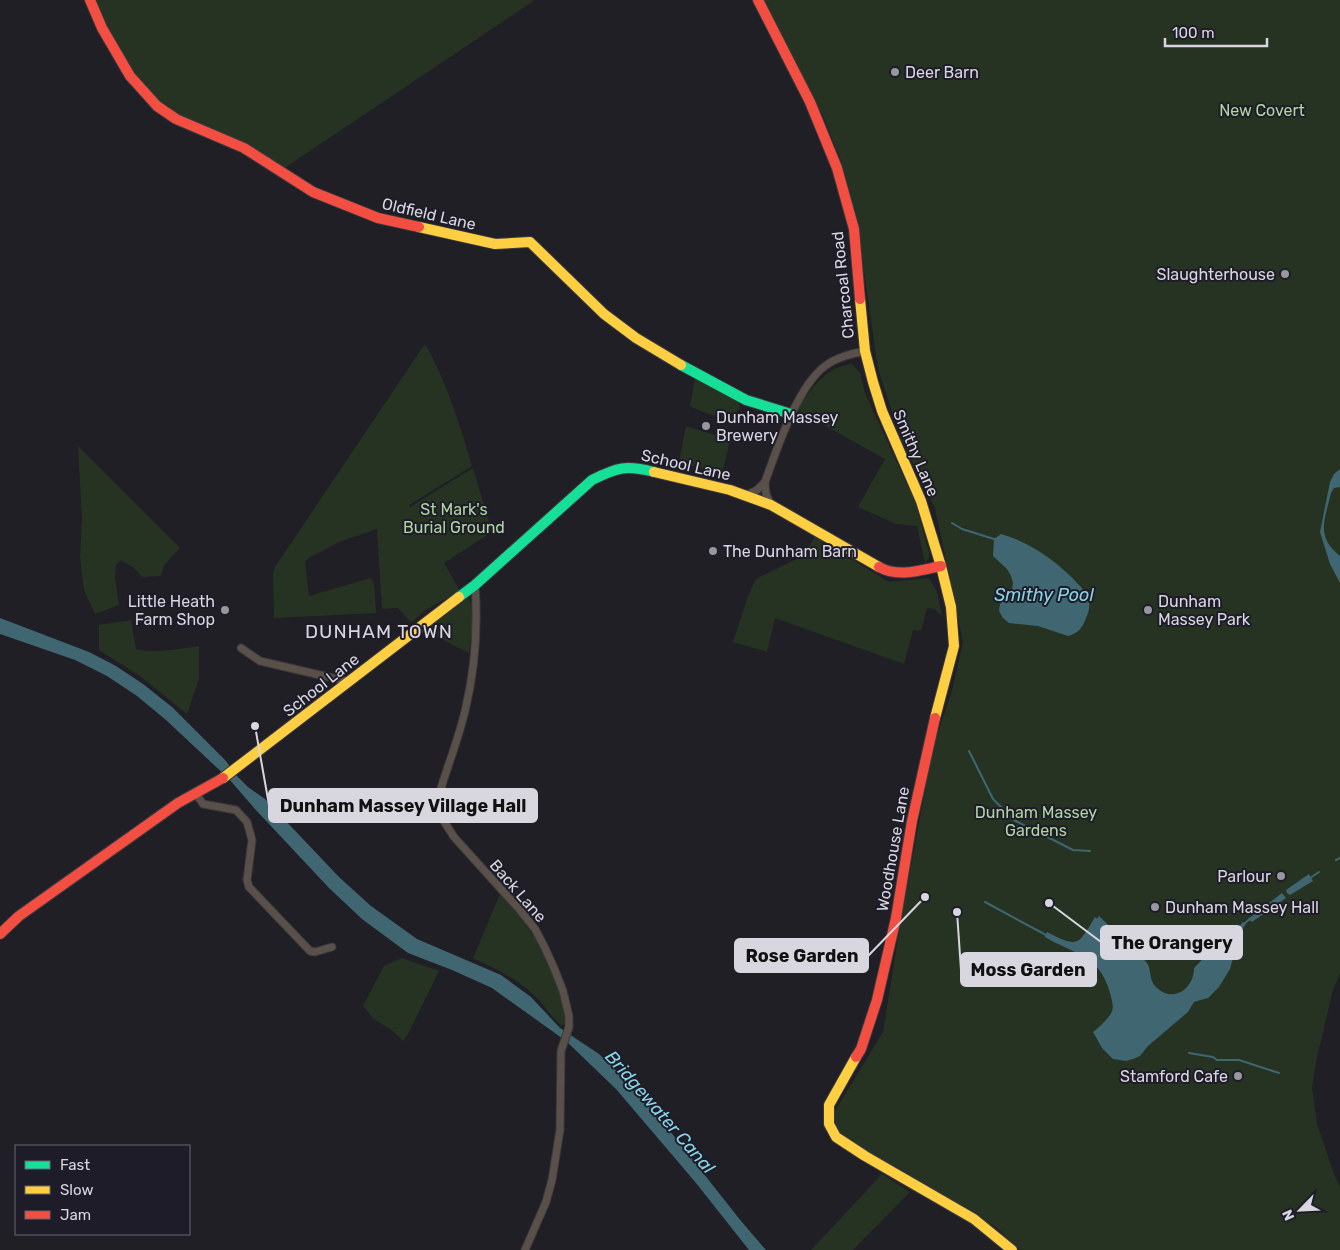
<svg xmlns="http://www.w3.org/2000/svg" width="1340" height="1250" font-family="Rubik,sans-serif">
<rect width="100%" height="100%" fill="#201f25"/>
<path fill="#263323" d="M92 0H535L283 169 179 117 160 105 143 87 119 49Z
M764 0H1340V973L1333 990 1317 1057 1312 1087 1317 1124 1334 1174 1340 1187V1250H1020L996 1227 895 1166 861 1151 844 1137 834 1123 835 1111 883 1032 899 932 933 747 952 691 963 642 935 508 901 439 878 369 856 214 841 161 824 118Z
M424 345 427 347C447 384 460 425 472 466L409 505 410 507 473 468 492 532 444 563 460 591 424 611 411 623 398 608 382 609 377 529 339 542 309 558 305 562 309 596 371 578 374 584 376 613 274 618 273 574 275 567Z
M852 364 860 373 865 393 915 502 929 552V558L925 563 917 526 896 524 858 507 885 459 797 410C811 389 825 367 852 364Z
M695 378 730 396 739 403 740 409C724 422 707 414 690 406Z
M686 426 730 440 722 474 679 462Z
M78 446 180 548 164 565 161 576 142 577 134 568 121 560 116 565 115 578 119 605 95 614 84 590 80 557 82 519Z
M815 537 889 582 929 578 937 592 942 616 934 609 927 608 921 631 913 630 904 664 775 618 767 652 733 642 748 596 756 579 801 557Z
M467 596C478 611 471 635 469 653L421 629Z
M131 620 136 649C156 654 179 649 199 646V679L187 714 140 676 99 650V625Z
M500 894C536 931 559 972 567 1024L561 1025C551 1017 544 1004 534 995 517 979 495 968 473 958Z
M402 958 439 971 408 1034 403 1041C395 1032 388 1027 377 1021 372 1019 367 1010 363 1006L384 966Z
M882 1174 910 1192 853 1250H811Z"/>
<path fill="#3f6671" d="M1340 469V487L1334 488 1331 493C1325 520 1315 536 1340 556V583L1330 564 1320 532 1330 482 1334 474Z
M1001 534C1030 542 1057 561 1078 584 1082 588 1087 593 1089 599 1090 605 1089 612 1086 618 1083 627 1078 634 1068 636L1038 626 1009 623 1003 618 999 611 1000 604 1012 591 1013 583 1011 576 1007 569 993 556 994 539Z
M0 618 89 652 116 666 143 684 172 707 226 761 235 774 248 787 265 799 339 877 371 906 417 939 501 975 531 997 560 1028 599 1054 626 1080 666 1126 741 1221 766 1250H749L696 1183 616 1089 566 1041 492 988 452 970 408 953 362 919 329 888 255 809 229 779 166 720 137 696 107 676 75 660 0 634Z
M1309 874 1313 881 1290 895 1287 893 1286 890Z
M1282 893 1286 898 1252 922 1248 919Z
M1099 916C1114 931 1134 947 1147 963 1152 970 1148 980 1157 988 1173 1003 1194 989 1194 968L1231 930 1234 932 1243 922 1246 924 1234 939 1237 943 1230 969 1219 987 1208 998 1194 1002 1188 1012 1148 1046 1140 1056 1133 1059 1126 1061 1113 1059 1102 1048 1093 1032C1099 1027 1105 1022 1110 1015 1115 1008 1112 1001 1110 993 1100 955 1075 955 1045 937L1047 932C1078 948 1078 946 1095 917L1097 919Z"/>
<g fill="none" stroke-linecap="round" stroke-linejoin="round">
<path stroke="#3f6671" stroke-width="2" d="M952 523 962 529 994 539
M969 751 993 799 1014 820 1073 850 1090 851
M1336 860 1340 858
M1310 878 1319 872
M985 902 1046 935
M1245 923 1251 918
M1189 1053 1213 1057 1217 1060H1239L1279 1073"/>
<g stroke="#3b393e" stroke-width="9">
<path id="street" d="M747 495 757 490 765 482
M771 505 766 494 765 482C777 449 797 387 825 366 837 357 851 354 865 351
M475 585C478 627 475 670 465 711 459 737 449 762 441 788L438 801 440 815 454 837 520 910 535 929 545 948 554 968 563 991 569 1016V1027L561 1051 560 1130 552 1180 546 1202 525 1250
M241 648 260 661 350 682
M196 794 203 804 236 810 247 822 252 840 247 880 249 887 310 951 315 952 332 947"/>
</g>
<g stroke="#3b393e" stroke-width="12">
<path id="fast" d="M681 365 746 400 791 414
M459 597 475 585 592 480C618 467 626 465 654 472"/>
</g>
<g stroke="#3b393e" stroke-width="12">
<path id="slow" d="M419 227 495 244 530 242 604 314 636 338 681 365
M860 299 865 351 873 382 882 411 921 501 941 566 951 607 954 646 935 718
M654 472 730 490 771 505 879 567
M223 778 459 597
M856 1057 829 1105V1124L836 1137 865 1156 974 1219 1012 1250"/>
</g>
<g stroke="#3b393e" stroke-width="12">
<path id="jam" d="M90 0 102 28 130 76 157 106 176 119 244 148 313 192 378 218 419 227
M758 0 810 102 837 168 854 229 860 299
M879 567C898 578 921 570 941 566
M0 934 19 916 178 803 223 778
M856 1057 861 1049 877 1000 896 918 912 821 935 718"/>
</g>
<use href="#street" stroke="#59504a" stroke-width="7"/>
<use href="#fast" stroke="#16e098" stroke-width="10"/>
<use href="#slow" stroke="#ffcf43" stroke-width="10"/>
<use href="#jam" stroke="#f24e42" stroke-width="10"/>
</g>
<g fill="#98969e" stroke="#1e1c28" stroke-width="2">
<circle cx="895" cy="72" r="5"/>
<circle cx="1285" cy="274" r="5"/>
<circle cx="706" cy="426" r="5"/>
<circle cx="713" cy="551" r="5"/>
<circle cx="225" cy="610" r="5"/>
<circle cx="1148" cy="610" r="5"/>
<circle cx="1281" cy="876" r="5"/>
<circle cx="1155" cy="907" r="5"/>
<circle cx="1238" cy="1076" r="5"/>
</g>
<g text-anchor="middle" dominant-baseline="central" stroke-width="4" stroke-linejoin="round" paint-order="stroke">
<g font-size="16" fill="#d8d6df" stroke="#1e1c28" text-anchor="start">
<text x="905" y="72">Deer Barn</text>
<text x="1275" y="274" text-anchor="end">Slaughterhouse</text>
<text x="716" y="417">Dunham Massey<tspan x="716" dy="18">Brewery</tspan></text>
<text x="723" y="551">The Dunham Barn</text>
<text x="215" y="601" text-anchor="end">Little Heath<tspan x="215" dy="18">Farm Shop</tspan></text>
<text x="1158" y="601">Dunham<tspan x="1158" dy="18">Massey Park</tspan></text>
<text x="1271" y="876" text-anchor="end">Parlour</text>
<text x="1165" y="907">Dunham Massey Hall</text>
<text x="1228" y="1076" text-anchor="end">Stamford Cafe</text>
</g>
<g font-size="16" fill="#aed5a2" stroke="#1e1c28">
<text x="1262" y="110">New Covert</text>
<text x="454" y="509">St Mark's<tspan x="454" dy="18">Burial Ground</tspan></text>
<text x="1036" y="812">Dunham Massey<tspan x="1036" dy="18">Gardens</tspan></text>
</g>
<g font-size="16" fill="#d8d6df" stroke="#1e1c28">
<text transform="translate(429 214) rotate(13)">Oldfield Lane</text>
<text transform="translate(843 285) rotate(-96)">Charcoal Road</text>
<text transform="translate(916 453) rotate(67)">Smithy Lane</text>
<text transform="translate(686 465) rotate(13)">School Lane</text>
<text transform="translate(321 685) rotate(-38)">School Lane</text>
<text transform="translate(893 849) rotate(-80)">Woodhouse Lane</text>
<text transform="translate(518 891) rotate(49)">Back Lane</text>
</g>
<g font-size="18" font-style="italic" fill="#87d4e6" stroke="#1e1c28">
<text x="1044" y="595">Smithy Pool</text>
<text transform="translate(660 1112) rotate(49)">Bridgewater Canal</text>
</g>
<g font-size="19" letter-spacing="1" fill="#d8d6df" stroke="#1e1c28">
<text x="379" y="631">DUNHAM TOWN</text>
</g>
</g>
<path fill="none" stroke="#d8d6df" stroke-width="2" d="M255 726L269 805M1049 903L1101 942M925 897L868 956M957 912L961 970"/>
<g fill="#d8d6df" stroke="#1e1c28" stroke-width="2">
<circle cx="255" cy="726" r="5"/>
<circle cx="1049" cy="903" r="5"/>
<circle cx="925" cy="897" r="5"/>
<circle cx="957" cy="912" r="5"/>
</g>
<g fill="#d8d6df" stroke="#d8d6df" stroke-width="2">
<rect x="269" y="789" width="268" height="33" rx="5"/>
<rect x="1101" y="926" width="141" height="33" rx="5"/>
<rect x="735" y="939" width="133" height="33" rx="5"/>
<rect x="961" y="953" width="135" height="33" rx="5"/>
</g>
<g font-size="18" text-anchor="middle" font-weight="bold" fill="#111">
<text x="403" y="812">Dunham Massey Village Hall</text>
<text x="1172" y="949">The Orangery</text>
<text x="802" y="962">Rose Garden</text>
<text x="1028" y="976">Moss Garden</text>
</g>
<rect x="15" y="1145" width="175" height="90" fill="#1e1c28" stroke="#686671"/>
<rect x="25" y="1161" width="25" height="8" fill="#16e098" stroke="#686671"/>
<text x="60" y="1170" font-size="15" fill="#d8d6df">Fast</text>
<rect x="25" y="1186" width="25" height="8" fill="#ffcf43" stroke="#686671"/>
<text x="60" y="1195" font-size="15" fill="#d8d6df">Slow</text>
<rect x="25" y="1211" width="25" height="8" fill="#f24e42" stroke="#686671"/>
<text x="60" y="1220" font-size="15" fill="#d8d6df">Jam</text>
<g transform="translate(1300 1210) rotate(246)" stroke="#1e1c28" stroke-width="4" paint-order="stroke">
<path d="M0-4L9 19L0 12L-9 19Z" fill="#d8d6df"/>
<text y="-8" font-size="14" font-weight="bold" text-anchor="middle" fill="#d8d6df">N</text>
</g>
<path d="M1165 38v8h102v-8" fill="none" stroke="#d8d6df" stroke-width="2.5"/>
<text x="1172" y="38" font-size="15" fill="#d8d6df" stroke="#1e1c28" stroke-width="4" paint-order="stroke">100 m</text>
</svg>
